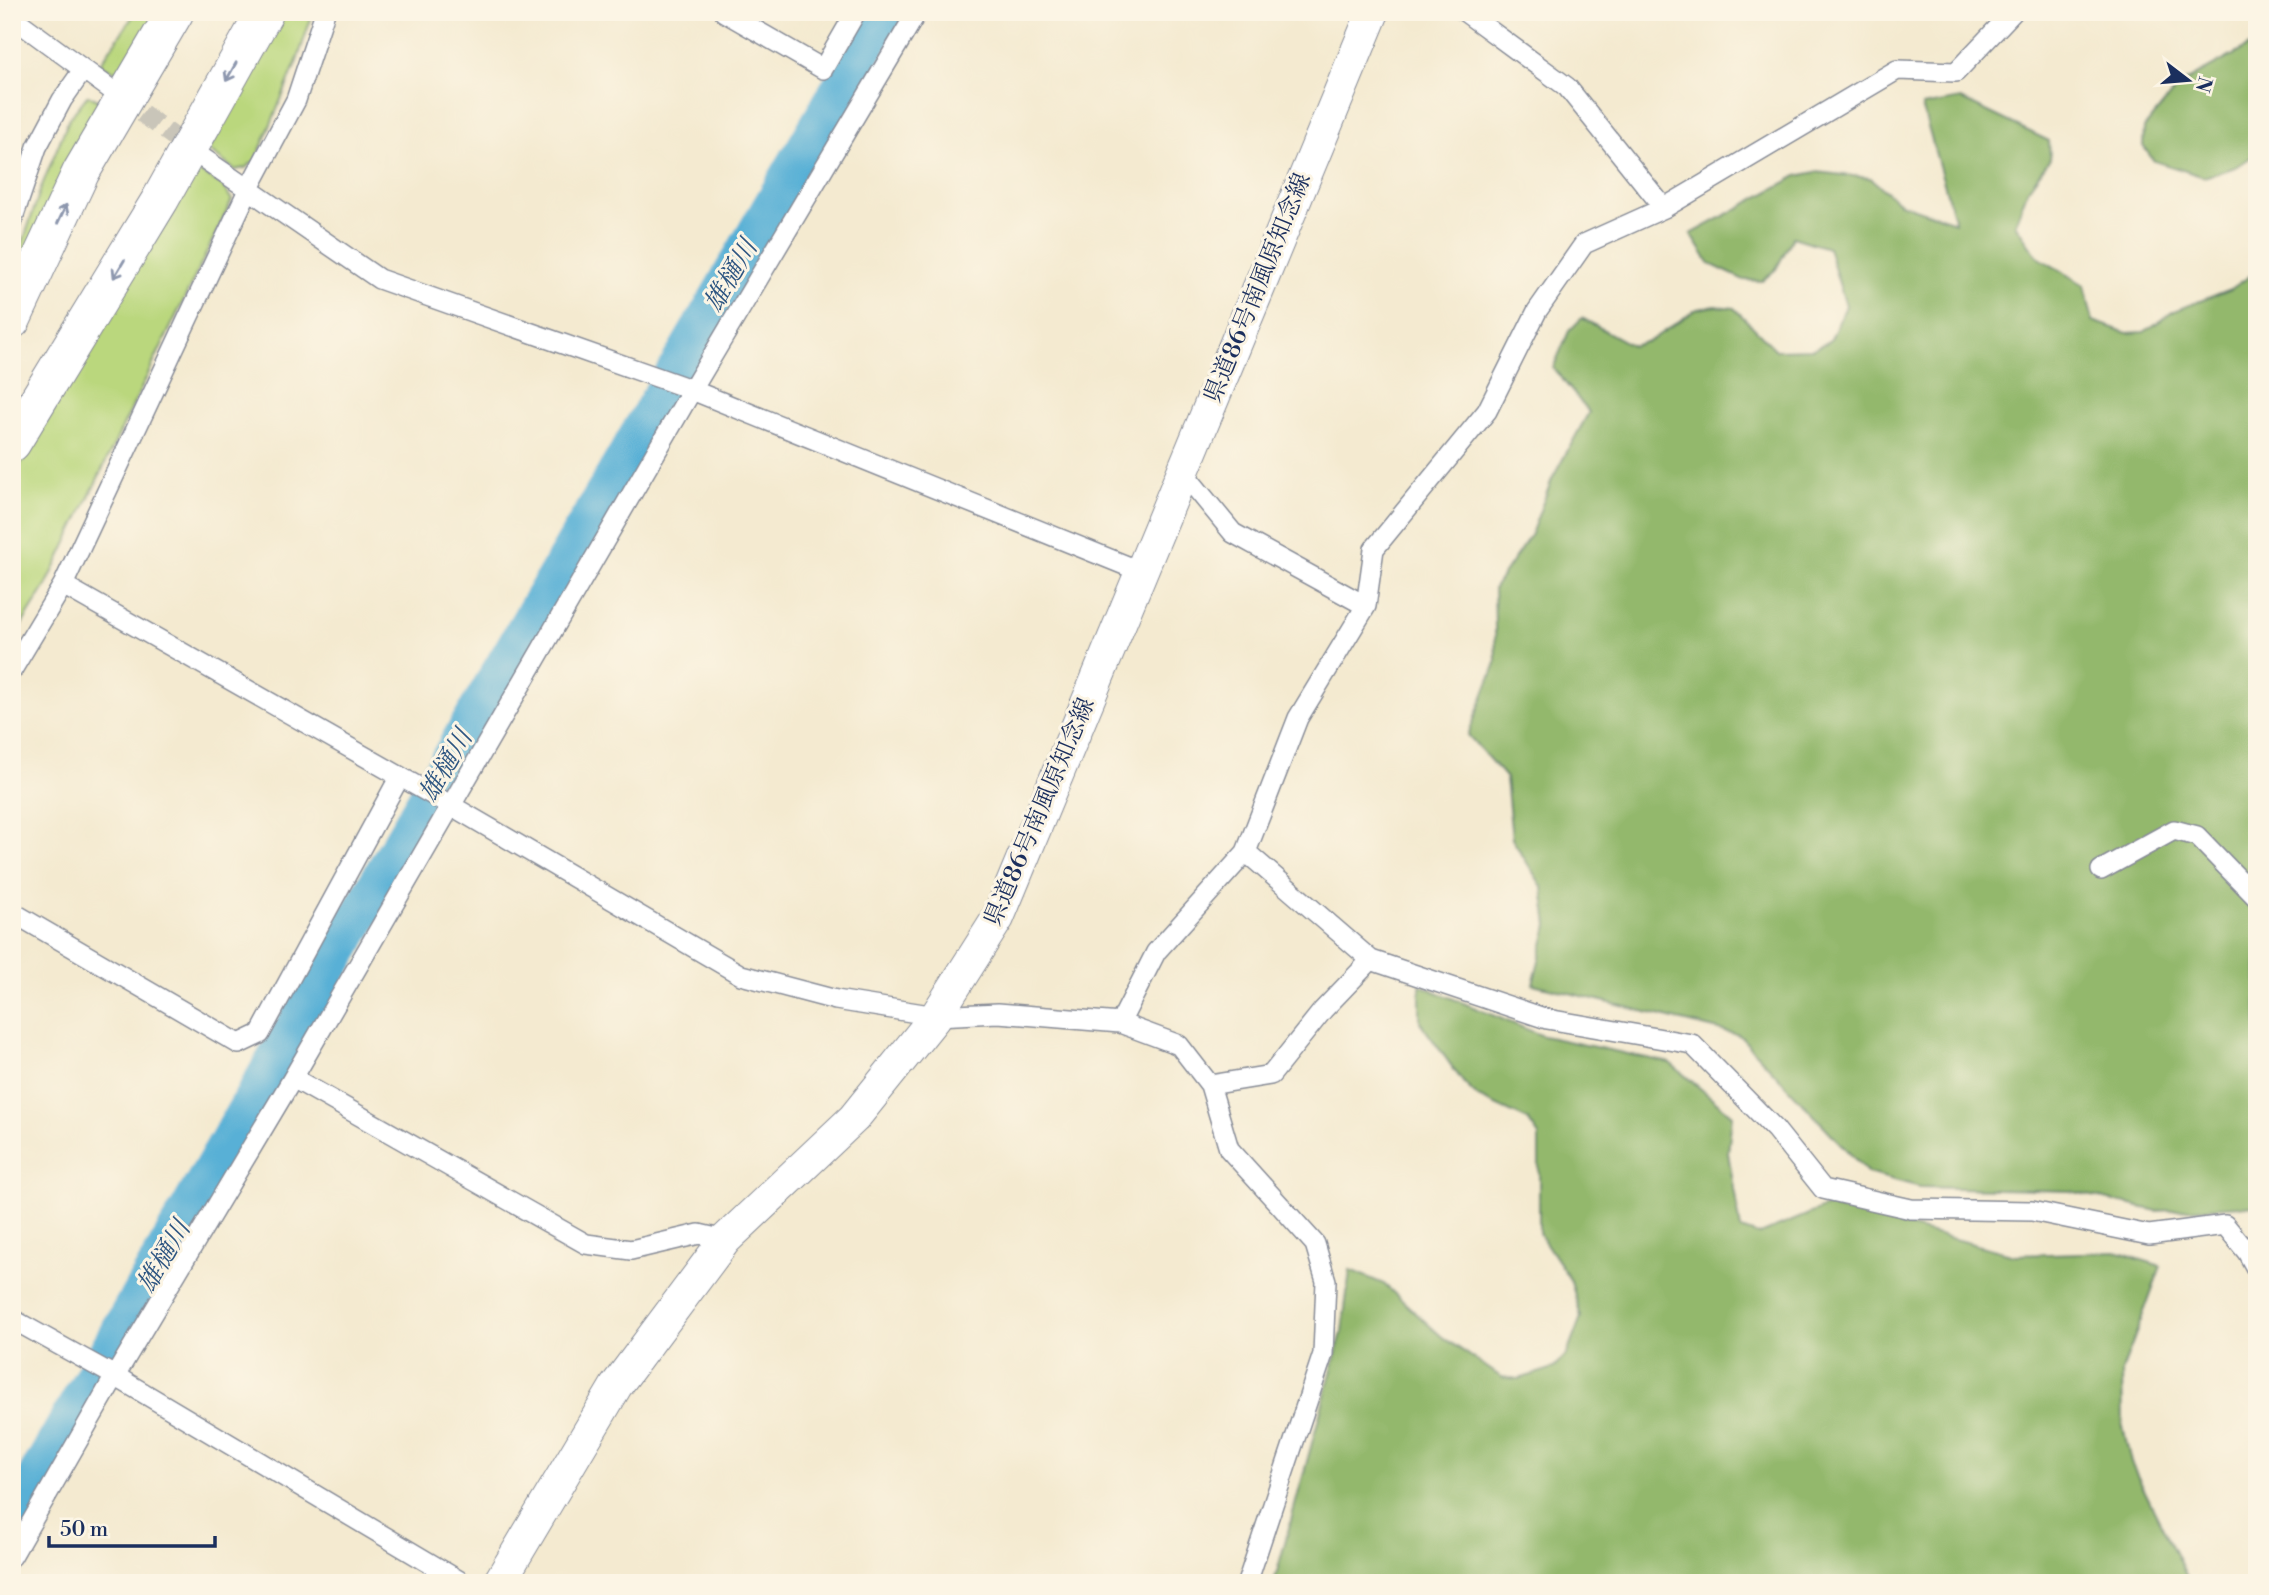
<svg xmlns="http://www.w3.org/2000/svg" width="2269" height="1595" font-family="'Libre Bodoni','Noto Serif JP',serif">
<rect width="100%" height="100%" fill="#fcf5e5"/>
<filter id="ink" filterUnits="userSpaceOnUse"><feTurbulence type="fractalNoise" baseFrequency=".0143" numOctaves="2"/><feDisplacementMap in="SourceGraphic" scale="14" xChannelSelector="R" yChannelSelector="G"/><feConvolveMatrix kernelMatrix="1 2 1 2 8 2 1 2 1" color-interpolation-filters="sRGB"/></filter>
<filter id="wash" filterUnits="userSpaceOnUse"><feTurbulence type="fractalNoise" baseFrequency=".00686" numOctaves="4" result="noise"/><feDisplacementMap in="SourceGraphic" scale="28" xChannelSelector="R" yChannelSelector="G"/><feGaussianBlur stdDeviation="1.57" result="paint"/><feColorMatrix in="noise" values="0 0 0 0 0 0 0 0 0 0 0 0 0 0 0 0 0 1.4 0 .05"/><feComposite in="paint" operator="in"/></filter>
<g filter="url(#wash)">
<rect width="100%" height="100%" fill="#f4ead0"/>
<path fill="#bad77d" stroke="#6a836e" stroke-width="2" d="M136 12H160L124 76 100 64Z
M284 12H313L297 61 256 160 245 168 235 170 208 150Z
M88 95 107 105 12 284V268L18 257 41 188 69 119Z
M194 169 222 185 232 200 46 586 12 640V479Z"/>
<path fill="#93b86c" stroke="#577465" stroke-width="2" d="M2257 42V153L2236 167 2204 177 2154 161 2143 146 2144 128 2180 84Z
M1961 99 2049 141 2050 159 2028 189 2015 224 2038 257 2084 285 2093 321 2127 333 2144 332 2174 311 2231 289 2257 271V1205L2157 1211 2070 1191 1920 1187 1868 1173 1739 1035 1533 984 1548 925 1543 888 1512 839 1506 778 1468 735 1496 663 1494 588 1531 534 1552 479 1589 412 1553 368 1569 331 1582 318 1633 346 1651 340 1697 309 1716 306 1734 308 1776 350 1813 349 1830 341 1846 306 1828 248 1793 237 1776 269 1762 281 1744 280 1710 264 1691 234 1797 176 1816 172 1870 178 1900 203 1955 222 1922 106Z
M1420 985 1543 1036 1670 1063 1732 1115 1728 1153 1741 1229 1758 1235 1828 1206 2015 1255 2116 1252 2161 1266 2122 1371 2123 1427 2131 1463 2190 1583H1274L1342 1332 1350 1270 1384 1284 1441 1336 1501 1377 1519 1379 1554 1368 1567 1354 1581 1317 1571 1281 1539 1233V1136L1528 1120 1478 1097 1463 1082 1420 1022Z"/>
<g fill="none" stroke-linecap="round" stroke-linejoin="round">
<path stroke="#59b0d6" stroke-width="40" d="M12 1522C297 1016 594 516 885 12"/>
</g>
</g>
<g filter="url(#ink)">
<g fill="none" stroke-linecap="round" stroke-linejoin="round">
<path stroke="#c9c5b9" stroke-width="19" stroke-dasharray="19 10" stroke-linecap="butt" d="M119 96 193 151"/>
<g stroke="#888c97" stroke-width="22">
<path id="minor" d="M724 12 823 69 856 12
M1465 12 1567 87 1664 208
M12 17 113 91
M200 156 379 279 682 386 1142 572
M12 221 37 147 62 100 83 70
M1182 471 1233 533 1366 606
M63 585 452 806 741 975 836 1000 936 1016 998 1013 1120 1023 1179 1045 1210 1085 1229 1149 1315 1244 1326 1281 1323 1354 1247 1583
M12 670 63 585 249 188 296 100 325 12
M1246 852 1371 960 1547 1019 1692 1044 1775 1129 1823 1189 1911 1209 2032 1211 2149 1235 2225 1225 2247 1252 2257 1270
M2101 870 2174 830 2197 836 2257 898
M12 912 239 1044 260 1034 399 778
M1120 1023 1156 952 1246 852 1298 718 1366 606 1374 549 1487 411 1537 311 1584 244 1664 208 1897 70 1956 72 2013 12
M293 1078 586 1244 631 1250 699 1234 725 1240
M1210 1085 1271 1075 1323 1010 1371 960
M12 1319 115 1376 463 1583
M12 1556 115 1376 293 1078 692 390 917 12"/>
</g>
<g stroke="#888c97" stroke-width="34">
<path id="primary" d="M499 1583 616 1386 725 1240 854 1118 936 1016 998 918 1373 12"/>
</g>
<g stroke="#888c97" stroke-width="39">
<path id="motorway" d="M12 320 81 172 175 12
M12 443 160 200 265 12"/>
</g>
<use href="#minor" stroke="#fff" stroke-width="19"/>
<use href="#primary" stroke="#fff" stroke-width="32"/>
<use href="#motorway" stroke="#fff" stroke-width="37"/>
</g>
<defs><path id="oneway-shaft" d="M-6 0H5M1.5-3L5.5 0L1.5 3" fill="none" stroke-width="1.6" stroke-linecap="round" stroke-linejoin="round" transform="scale(1.75)"/></defs>
<g stroke="#8d97ae">
<use href="#oneway-shaft" transform="translate(231 72) rotate(119)"/>
<use href="#oneway-shaft" transform="translate(62 214) rotate(-65)"/>
<use href="#oneway-shaft" transform="translate(119 269) rotate(121)"/>
</g>
</g>
<g text-anchor="middle" dominant-baseline="central" stroke-width="6" stroke-linejoin="round" paint-order="stroke">
<g font-size="24" fill="#1b2f5e" stroke="#fcf5e5">
<text transform="translate(1258 288) rotate(-68)">県道86号南風原知念線</text>
<text transform="translate(1040 812) rotate(-67)">県道86号南風原知念線</text>
</g>
<g font-size="26" font-style="italic" fill="#2e5682" stroke="#fcf5e5">
<text transform="translate(731 276) rotate(-60)">雄樋川</text>
<text transform="translate(446 766) rotate(-60)">雄樋川</text>
<text transform="translate(164 1257) rotate(-60)">雄樋川</text>
</g>
</g>
<rect width="2269" height="1595" fill="none" stroke="#fcf5e5" stroke-width="42"/>
<g transform="translate(2188 80) rotate(106)" stroke="#fcf5e5" stroke-width="5" paint-order="stroke">
<path d="M0-5L12 26L0 18L-12 26Z" fill="#1b2f5e"/>
<text y="-10" font-size="19" font-weight="bold" text-anchor="middle" fill="#1b2f5e">N</text>
</g>
<path d="M49 1536v10h166v-10" fill="none" stroke="#1b2f5e" stroke-width="3.5"/>
<text x="60" y="1536" font-size="21" fill="#1b2f5e" stroke="#fcf5e5" stroke-width="5" paint-order="stroke">50 m</text>
</svg>
